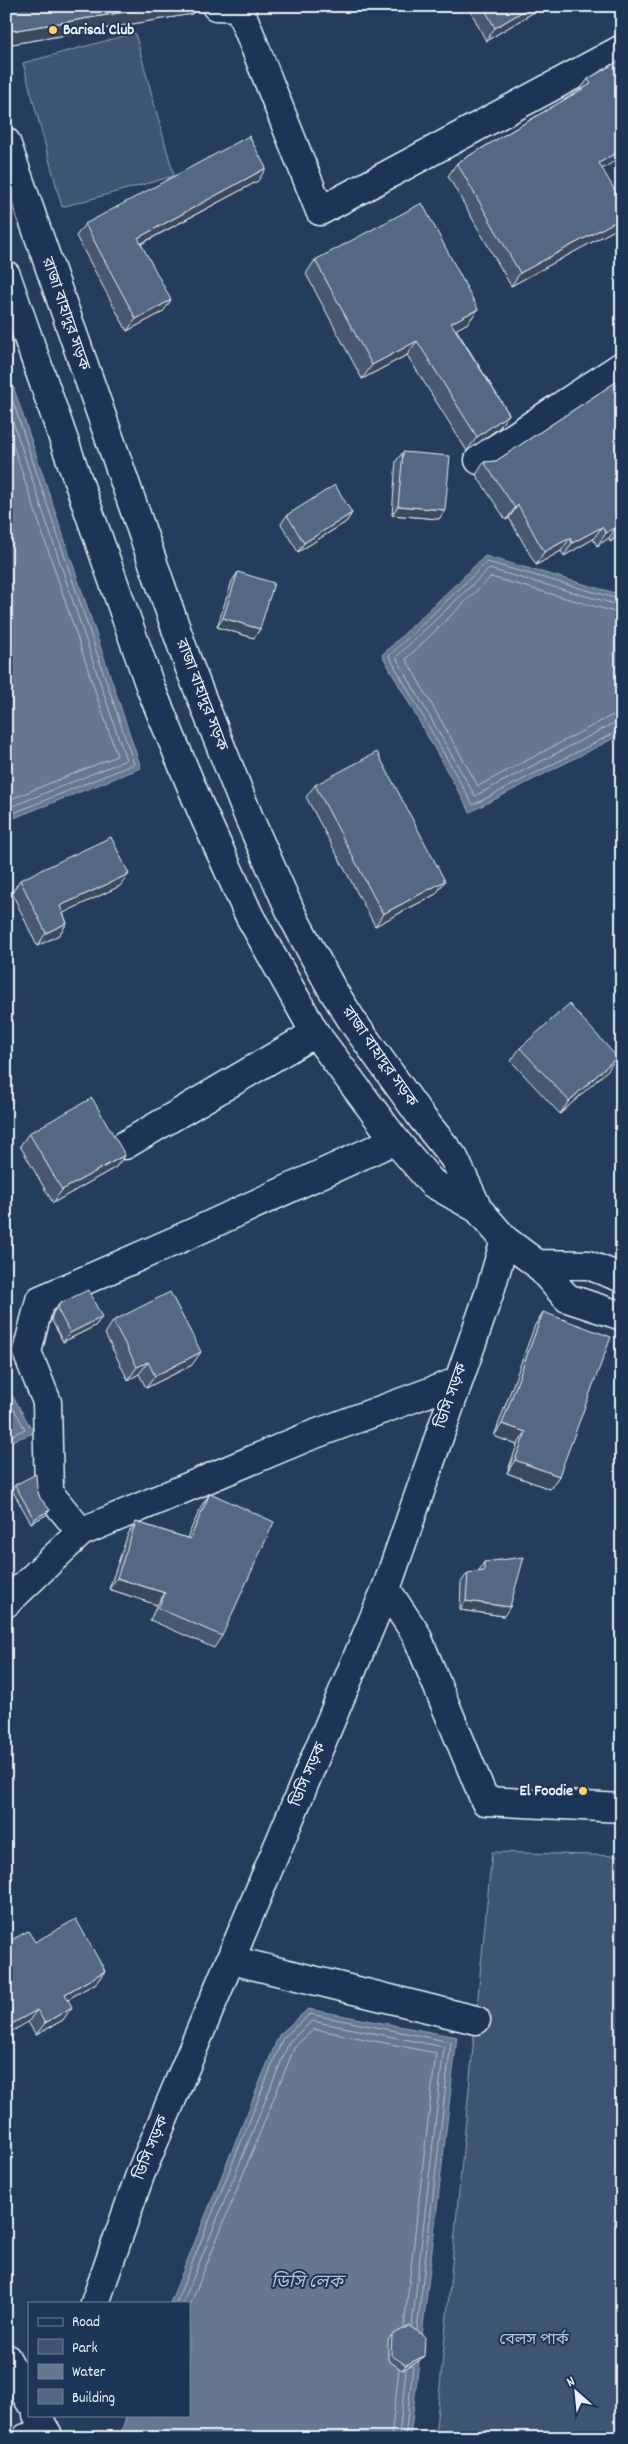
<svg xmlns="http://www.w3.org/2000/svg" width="628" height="2444" font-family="Dekko,'Noto Sans Bengali',sans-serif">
<rect width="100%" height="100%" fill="#253d5d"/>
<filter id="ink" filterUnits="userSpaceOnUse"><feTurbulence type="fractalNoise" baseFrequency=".02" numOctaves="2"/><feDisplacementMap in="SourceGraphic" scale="10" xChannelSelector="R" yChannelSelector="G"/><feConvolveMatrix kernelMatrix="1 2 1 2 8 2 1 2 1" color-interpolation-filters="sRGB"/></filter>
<g filter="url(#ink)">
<path fill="#3e5472" stroke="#93a2b5" d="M135 33 174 176 62 207 23 63Z
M492 1852 622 1856V2438H435Z"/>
<path fill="#657890" stroke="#99a8ba" d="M6 365 141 768 6 821Z
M485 556 622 595V734L470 812 382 655Z
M6 1385 34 1433 6 1443Z
M308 2009 457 2037 410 2438H119L127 2415H189V2303H170L279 2035Z"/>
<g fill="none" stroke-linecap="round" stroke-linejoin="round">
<path stroke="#b4c1ce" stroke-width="1" d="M6 381 134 764 6 816
M6 401 126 760 6 809
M6 424 117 756 6 801
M622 600 487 562 389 656 473 805 622 729
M622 606 489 569 396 657 475 796 614 723 622 722
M622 614 491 577 406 659 478 786 611 716 622 715
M6 1395 25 1429 6 1438
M176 2303 283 2038 310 2014 451 2042 417 2330
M183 2303 289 2042 312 2021 444 2047 412 2326
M189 2308 295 2046 314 2029 436 2053 404 2327
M391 2438 399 2369
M399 2438 406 2369
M405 2438 413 2366"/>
<g stroke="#e8f1f8" stroke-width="31">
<path id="minor" d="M216 6 239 7 320 211 622 49
M479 460 622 366
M395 1140 177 1240 40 1300 27 1352 47 1402 49 1493 81 1532 307 1437 457 1382
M125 1145 315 1033
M386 1589 416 1634 485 1801 622 1808
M6 1603 81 1532
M231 1960 476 2020
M95 2303 140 2175 386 1589 490 1291 505 1240
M6 2358 29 2400
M26 2438 48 2436 37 2415"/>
</g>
<g stroke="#e8f1f8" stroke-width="31">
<path id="secondary" d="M6 142 189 666 249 818 294 919 332 989 355 1025 422 1118 454 1158 478 1209 505 1240 537 1264 567 1298 622 1316
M6 275 151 689 200 807 249 915 315 1033 395 1140 432 1183 478 1209
M537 1264 588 1265 622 1278"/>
</g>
<use href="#minor" stroke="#1d3557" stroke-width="28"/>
<use href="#secondary" stroke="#1d3557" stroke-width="28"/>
</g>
<path fill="#475970" stroke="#e8f1f8" d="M6 6H198L192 14 6 45Z
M468 6H544L486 41Z
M612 64 602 169 620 227 511 286 448 176 457 163 579 91 588 79Z
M258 181 141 244 163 312 127 331 76 236 85 224Z
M315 260 478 309 468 323 456 329 509 414 499 428 467 451 407 355 362 379 306 274Z
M622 378V534L610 542 609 538 597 546 593 539 564 556 561 551 536 565 509 518 506 520 476 475 484 462 496 461Z
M403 452 445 510 439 519 392 515 396 461Z
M352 513 346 522 298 552 281 524 287 515Z
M238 572 260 629 254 638 217 627 232 581Z
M315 785 445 881 436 894 375 926 306 797Z
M20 880 120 886 63 913 67 923 59 935 37 946 12 893Z
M520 1048 608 1070 560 1114 511 1061Z
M29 1133 125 1155 116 1167 53 1203 20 1146Z
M59 1304 102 1317 95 1326 63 1342 51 1319 53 1313Z
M543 1312 559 1476 550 1489 507 1473 517 1445 494 1436 535 1325Z
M113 1321 192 1365 146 1388 139 1374 128 1380 105 1334Z
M15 1485 37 1489 40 1498 50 1510 46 1515 31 1523 12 1490Z
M210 1493 222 1636 214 1648 150 1620 157 1605 109 1589 128 1534 136 1522 187 1538 202 1505Z
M484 1562 504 1616 460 1610 461 1582 468 1573 478 1572Z
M35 1942 105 1971 96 1983 68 1999 63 2020 36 2035 28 2022Z
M392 2335 424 2356 420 2360 402 2370 388 2360V2340Z"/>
<path fill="#3a485b" stroke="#e8f1f8" d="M161 6H198L192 14 6 45V38L11 31Z
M532 6H544L486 41 495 28Z
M622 149V157L590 176 599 163Z
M266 168 258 181 129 250 138 238Z
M622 218V224L620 227 511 286 520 273Z
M171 300 163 312 127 331 136 319Z
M478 309 468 323 442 337 451 323Z
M417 341 407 355 362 379 372 365Z
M509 414 499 428 467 451 477 437Z
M518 505 509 518 506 520 515 508Z
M398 506 445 510 439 519 392 515Z
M352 513 346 522 298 552 304 543Z
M617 526 609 538 597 546 606 533Z
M602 527 593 539 564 556 572 543Z
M622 527V534L610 542 619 529Z
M570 538 561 551 536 565 544 552Z
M223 618 260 629 254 638 217 627Z
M129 874 120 886 51 919 60 906Z
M445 881 436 894 375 926 383 914Z
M67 923 59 935 37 946 46 933Z
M617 1057 608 1070 560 1114 569 1101Z
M125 1155 116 1167 53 1203 62 1190Z
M102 1317 95 1326 63 1342 70 1333Z
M201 1352 192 1365 146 1388 155 1376Z
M148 1362 139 1374 128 1380 137 1367Z
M502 1424 526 1432 517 1445 494 1436Z
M515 1460 559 1476 550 1489 507 1473Z
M50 1510 46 1515 31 1523 34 1519Z
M117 1578 165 1593 157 1605 109 1589Z
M466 1601 510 1607 504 1616 460 1610Z
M105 1971 96 1983 56 2006 65 1994Z
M72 2007 63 2020 36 2035 45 2023Z
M37 2010 28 2022 6 2035V2027Z
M424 2356 420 2360 402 2370 406 2365Z"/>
<path fill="#536782" stroke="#e8f1f8" d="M7 6H161L11 31Z
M483 6H532L495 28Z
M622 59V149L599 163 622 203V218L520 273 457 163 591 84 588 79Z
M249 136 266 168 138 238 171 300 136 319 85 224Z
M422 203 478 309 451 323 509 414 477 437 417 341 372 365 315 260Z
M622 378V527L619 529 617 526 606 533 602 527 572 543 570 538 544 552 518 505 515 508 484 462 496 461Z
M403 452 450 456 445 510 398 506Z
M335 485 352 513 304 543 287 515Z
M238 572 274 583 260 629 223 618Z
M377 752 445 881 383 914 315 785Z
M111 837 129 874 60 906 67 923 46 933 20 880Z
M569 1004 617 1057 569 1101 520 1048Z
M92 1098 125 1155 62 1190 29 1133Z
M88 1290 102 1317 70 1333 58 1310 59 1304Z
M170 1292 201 1352 155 1376 148 1362 137 1367 113 1321Z
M543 1312 611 1337 559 1476 515 1460 526 1432 502 1424Z
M36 1474 37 1489 40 1498 50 1510 34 1519 15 1485Z
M210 1493 274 1522 222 1636 158 1608 165 1593 117 1578 136 1522 190 1539Z
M524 1557 510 1607 466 1601 468 1573 484 1571V1562Z
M76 1919 105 1971 65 1994 72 2007 45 2023 37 2010 6 2027V1943L28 1931 35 1942Z
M409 2326 425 2336 424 2356 406 2365 391 2355 392 2335Z"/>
</g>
<g fill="#ffd166" stroke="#1d3557" stroke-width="2">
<circle cx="53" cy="30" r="5"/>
<circle cx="583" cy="1791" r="5"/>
</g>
<g text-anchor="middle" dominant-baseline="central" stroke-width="4" stroke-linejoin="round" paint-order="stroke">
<g font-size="16" font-weight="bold" fill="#e8f1f8" stroke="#1d3557" text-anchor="start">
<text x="63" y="30">Barisal Club</text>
<text x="573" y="1791" text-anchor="end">El Foodie</text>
</g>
<g font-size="16" fill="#e8f1f8" stroke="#1d3557">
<text transform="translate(65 314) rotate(71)">রাজা বাহাদুর সড়ক</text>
<text transform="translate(201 695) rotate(69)">রাজা বাহাদুর সড়ক</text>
<text transform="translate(379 1057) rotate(55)">রাজা বাহাদুর সড়ক</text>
<text transform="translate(452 1396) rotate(-71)">ডিসি সড়ক</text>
<text transform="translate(309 1775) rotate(-67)">ডিসি সড়ক</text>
<text transform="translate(152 2148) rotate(-68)">ডিসি সড়ক</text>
</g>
<g font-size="16" fill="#b5c2d0" stroke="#1d3557">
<text x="534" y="2340">বেলস পার্ক</text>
</g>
<g font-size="18" font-style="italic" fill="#b4c1ce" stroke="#1d3557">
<text x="307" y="2283">ডিসি লেক</text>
</g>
</g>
<rect width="628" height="2444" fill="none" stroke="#1d3557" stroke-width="25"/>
<rect x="12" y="12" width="603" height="2419" fill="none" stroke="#e8f1f8" stroke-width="2" filter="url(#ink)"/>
<rect x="28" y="2302" width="162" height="115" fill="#1d3557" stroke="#6e8097"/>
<rect x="38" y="2318" width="25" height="8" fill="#1d3557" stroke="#6e8097"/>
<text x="72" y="2326" font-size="15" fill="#e8f1f8">Road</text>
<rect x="38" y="2339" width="25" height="15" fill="#3e5472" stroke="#6e8097"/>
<text x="72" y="2352" font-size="15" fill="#e8f1f8">Park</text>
<rect x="38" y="2364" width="25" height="15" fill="#657890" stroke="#6e8097"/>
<text x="72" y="2376" font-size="15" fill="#e8f1f8">Water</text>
<rect x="38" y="2389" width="25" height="15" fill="#536782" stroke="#6e8097"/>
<text x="72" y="2402" font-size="15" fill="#e8f1f8">Building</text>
<g transform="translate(576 2392) rotate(333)" stroke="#1d3557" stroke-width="4" paint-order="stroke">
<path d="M0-4L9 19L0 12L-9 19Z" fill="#e8f1f8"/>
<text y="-8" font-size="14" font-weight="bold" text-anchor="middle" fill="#e8f1f8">N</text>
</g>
</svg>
